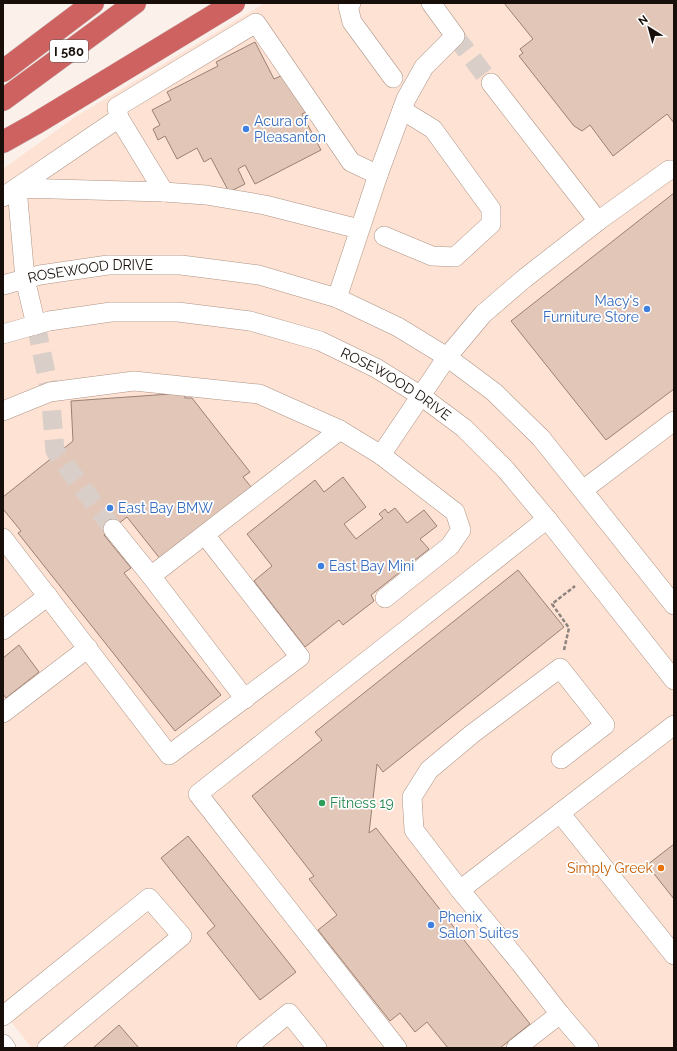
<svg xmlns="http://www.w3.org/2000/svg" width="677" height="1051" font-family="Raleway,sans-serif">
<rect width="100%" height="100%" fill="#fbf0ea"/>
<path fill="#fee2d3" d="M265 3H674V1048H32L3 1012V169L75 117Z"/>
<path fill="#e2c7b8" stroke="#9a8174" d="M504 3H674V123L667 114 613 156 590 125 582 131 574 126 519 56 523 53 520 49 533 39Z
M255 42 274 79 285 74 310 110 302 114 321 150 255 184 245 165 238 169 245 184 229 192 211 158 204 162 197 148 177 159 165 136 158 140 153 129 160 125 152 110 171 100 167 92 218 66 216 62Z
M674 193V389L606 440 511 321Z
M184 393 185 398H192L250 472 243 477 256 493 165 565 127 517 104 535 131 568 124 573 221 695 175 731 18 533 21 531 3 509V497L73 441 71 401Z
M343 477 366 507 344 524 356 539 383 518 379 514 385 509 388 513 395 508 407 523 424 510 437 526 420 539 429 549 371 595 374 601 343 625 339 620 305 647 254 581 272 566 247 534 315 480 324 492Z
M518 570 564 627 383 772 377 764 369 833 376 828 530 1024 500 1048H448L427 1022 415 1032 400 1013 390 1021 318 930 337 915 309 879 314 876 252 796 322 740 315 732Z
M19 645 39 672 6 698 3 694V658Z
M188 836 296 972 260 1000 207 933 215 926 161 858Z
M674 844V899L647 865Z
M119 1025 139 1048H93Z"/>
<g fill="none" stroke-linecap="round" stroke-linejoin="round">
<path stroke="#d9cec8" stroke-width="19" stroke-dasharray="19 10" stroke-linecap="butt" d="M455 36 491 83
M36 325 50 392 55 451 113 529"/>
<g stroke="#ad9486" stroke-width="20">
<g id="minor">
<path d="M351 3 348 6 352 22 393 78"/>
<path d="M491 83 598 221"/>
<path d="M164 192 119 118 117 107 256 23 351 162 378 175"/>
<path d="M3 197 119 118"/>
<path d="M384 236 432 256 455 257 491 224V209L433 129 402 110"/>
<path id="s1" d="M3 285 40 275 108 265H181L259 275 337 298 398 327 447 357 494 392 541 438 674 605"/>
<path d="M337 298 378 175 406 99 424 67 455 36 431 3"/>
<path d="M36 325 25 279 17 188 164 192 206 195 265 205 359 229"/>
<path id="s2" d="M3 334 49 321 111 312H178L250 321 320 341 376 368 421 396 464 428 506 470 547 519 674 680"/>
<path d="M3 411 50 392 134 381 259 394 340 430 381 455 455 512 461 530 450 546 385 598"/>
<path d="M381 455 447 357 483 314 525 278 598 221 669 170H674"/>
<path d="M583 490 674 421"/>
<path d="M113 529 151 576 340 430"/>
<path d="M3 538 169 755 300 657 205 535"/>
<path d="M151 576 245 699"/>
<path d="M3 630 48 596"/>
<path d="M3 713 88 648"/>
<path d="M561 759 605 725 560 668 472 734 429 770 412 797 414 830 460 890 521 964 560 1014 589 1048"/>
<path d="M560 813 674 955"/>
<path d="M460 890 674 725"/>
<path d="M3 1016 149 898 182 936 47 1048"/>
<path d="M3 1044 6 1048"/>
<path d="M246 1048 289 1013 317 1048"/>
<path d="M397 1048 198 794 547 519"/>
<path d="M516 1048 560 1014"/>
</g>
</g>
<g stroke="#d1cfce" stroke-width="23">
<path id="highway" d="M3 71 93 3
M3 100 135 3
M3 142 35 124 234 3"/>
</g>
<path stroke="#8e847f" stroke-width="2.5" stroke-dasharray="4 2" stroke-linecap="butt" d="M564 650 569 628 552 604 575 586"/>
<use href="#minor" stroke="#fff" stroke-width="19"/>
<use href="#highway" stroke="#ce6260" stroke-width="22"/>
</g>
<g fill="#3f7fe0" stroke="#fff" stroke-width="1.5">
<circle cx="246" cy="129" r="4"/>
<circle cx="647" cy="309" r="4"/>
<circle cx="110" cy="508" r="4"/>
<circle cx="321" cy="566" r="4"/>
<circle cx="431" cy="925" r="4"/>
</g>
<circle fill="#2e9e5b" stroke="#fff" stroke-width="1.5" cx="322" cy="803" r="4"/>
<circle fill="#e8710a" stroke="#fff" stroke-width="1.5" cx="661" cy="868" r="4"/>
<g text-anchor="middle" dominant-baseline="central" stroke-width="3.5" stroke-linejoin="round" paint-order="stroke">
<rect fill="#fff" stroke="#5d5754" stroke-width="1" x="50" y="40" width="38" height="22" rx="3"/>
<g font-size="13" font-weight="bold" fill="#180f0a">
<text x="69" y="51">I 580</text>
</g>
<g font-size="14" fill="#366cbe" stroke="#fff" text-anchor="start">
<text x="254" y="121">Acura of<tspan x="254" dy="16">Pleasanton</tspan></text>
<text x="639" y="301" text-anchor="end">Macy's<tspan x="639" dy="16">Furniture Store</tspan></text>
<text x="118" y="508">East Bay BMW</text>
<text x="329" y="566">East Bay Mini</text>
<text x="439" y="917">Phenix<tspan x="439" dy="16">Salon Suites</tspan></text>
</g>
<g font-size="14" fill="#180f0a" stroke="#fff">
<text stroke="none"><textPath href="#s1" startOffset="89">ROSEWOOD DRIVE</textPath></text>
<text stroke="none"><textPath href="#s2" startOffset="410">ROSEWOOD DRIVE</textPath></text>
</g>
<g font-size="14" fill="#27864d" stroke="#fff" text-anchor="start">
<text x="330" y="803">Fitness 19</text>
</g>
<g font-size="14" fill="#c56008" stroke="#fff" text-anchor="end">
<text x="653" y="868">Simply Greek</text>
</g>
</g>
<rect width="677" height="1051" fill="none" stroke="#180f0a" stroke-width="8"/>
<g transform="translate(649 28) rotate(323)" stroke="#ffffff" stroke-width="3" paint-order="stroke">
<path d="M0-3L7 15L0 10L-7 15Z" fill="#180f0a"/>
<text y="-6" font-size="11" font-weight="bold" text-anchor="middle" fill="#180f0a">N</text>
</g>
</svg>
